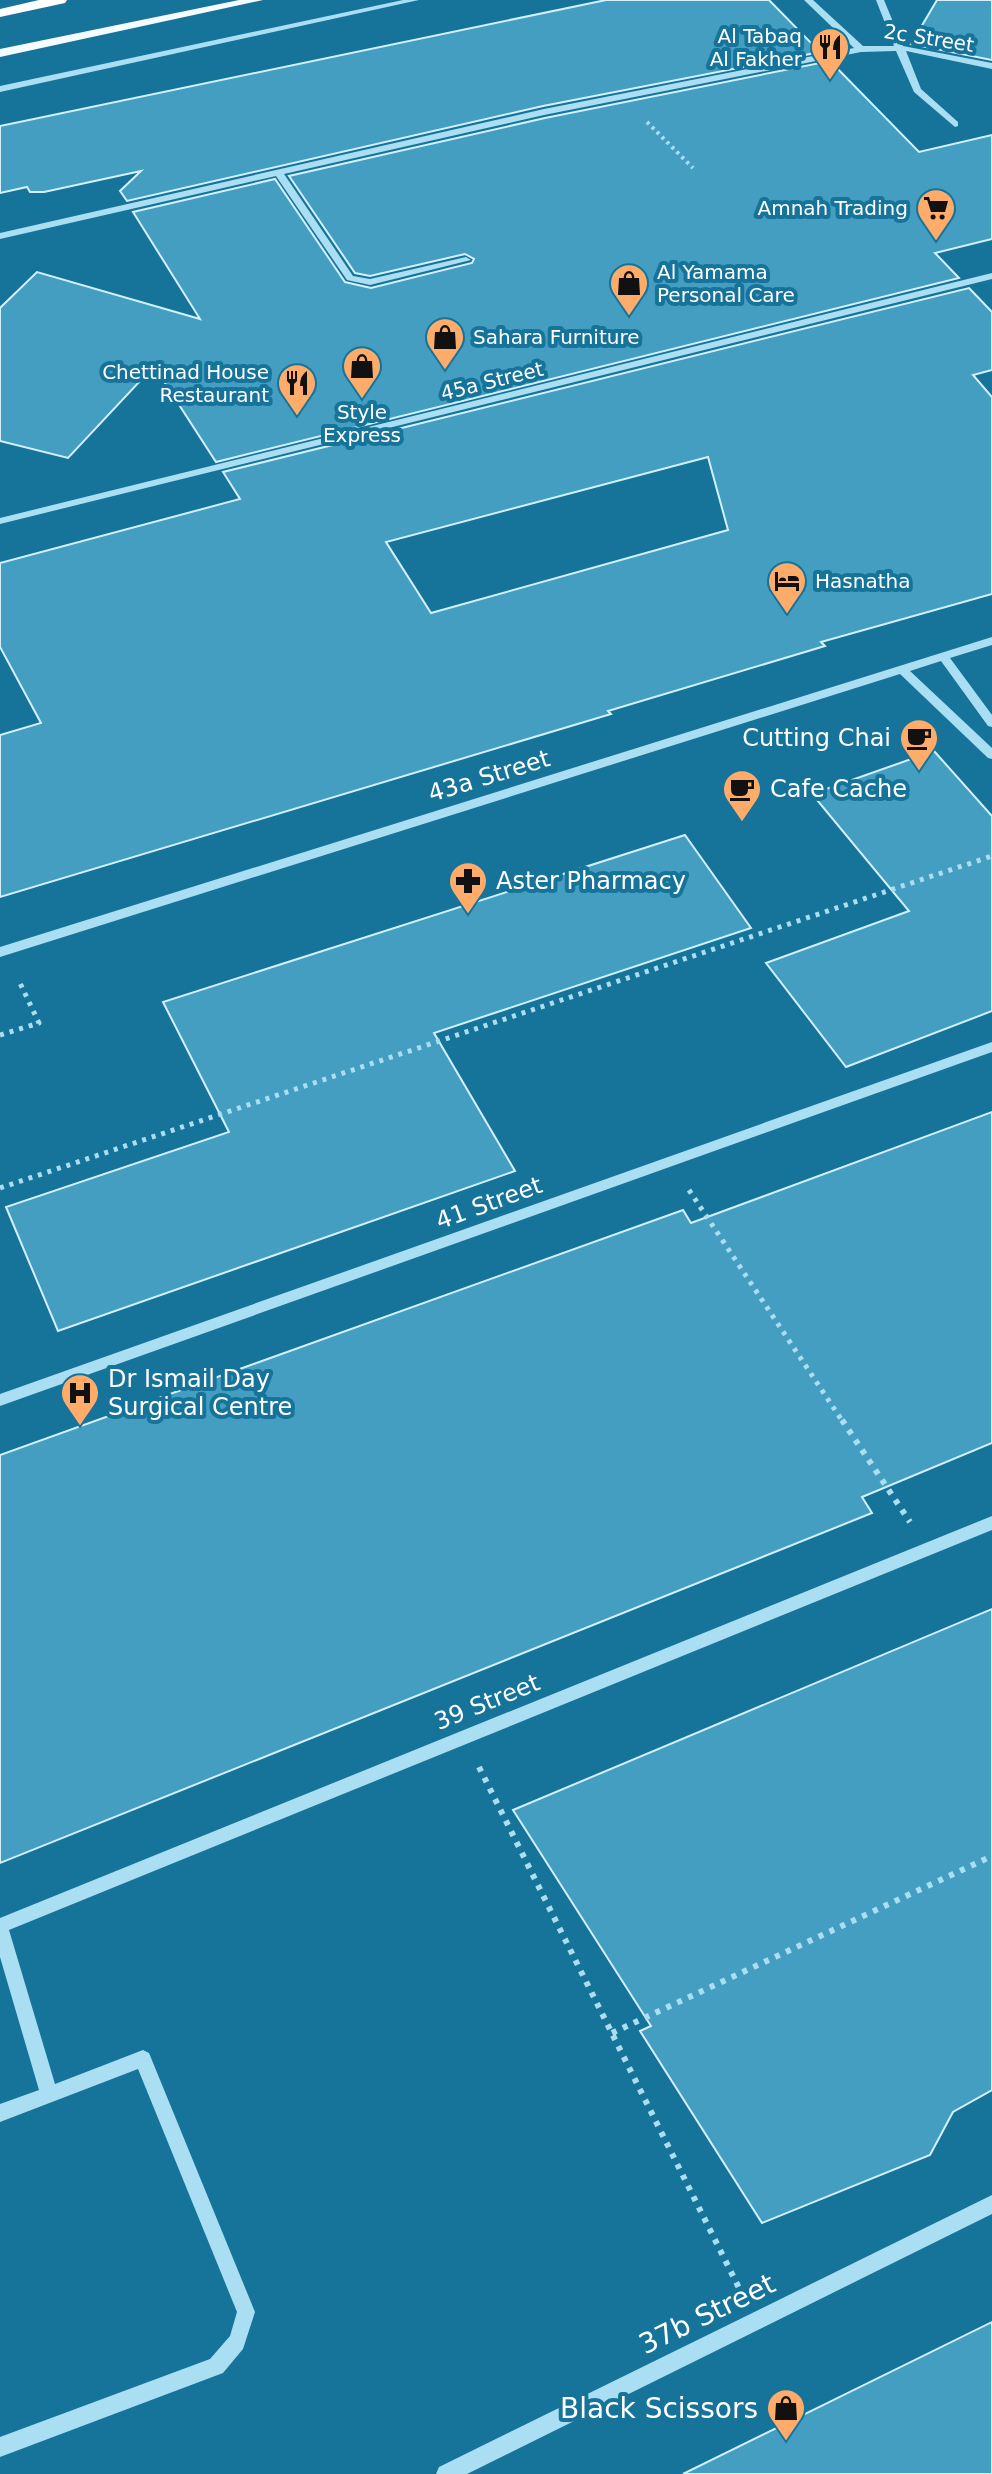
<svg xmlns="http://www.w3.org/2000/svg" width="992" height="2474" font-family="'DejaVu Sans',sans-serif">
<rect width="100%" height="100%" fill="#167399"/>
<path fill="#439ec2" stroke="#d2f1fc" stroke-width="2" fill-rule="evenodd" d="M606 0H769L820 52 543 106 127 201 120 191 141 171 44 192H30L27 187 0 193V126Z
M937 0H992V60L911 44Z
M830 61 919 152 992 135V239L935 253 959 278 216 462 154 366 68 458 0 441V308L37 272 200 319 133 212 275 179 345 282 371 288 472 263 474 259 465 254 370 276 355 273 289 176 545 118Z
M969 288 992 312V370L973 375 992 397V594L821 642 825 646 608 711 611 714 0 897V735L41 723 0 647V563L240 499 223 472ZM708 457 728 530 431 613 386 542Z
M934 751 992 816V1011L846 1067 766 963 909 911 812 794Z
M685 835 751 928 434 1033 515 1171 58 1331 6 1207 229 1132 163 1002Z
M992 1112V1443L862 1497 872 1513 0 1863V1455L683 1210 691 1223Z
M992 1609V2090L953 2112 930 2155 762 2223 640 2031 651 2026 513 1810Z
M992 2322V2474H683Z"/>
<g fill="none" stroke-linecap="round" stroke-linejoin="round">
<path stroke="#aadef2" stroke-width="4" stroke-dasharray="3 4" stroke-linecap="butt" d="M647 122 693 168"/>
<path stroke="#aadef2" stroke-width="5" stroke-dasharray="4 6" stroke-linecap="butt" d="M0 1035 39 1023 19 981
M0 1188 992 856
M689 1190 843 1422"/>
<path stroke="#aadef2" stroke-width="6" stroke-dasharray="5 7" stroke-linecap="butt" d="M842 1420 910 1522
M479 1767 739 2288
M612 2033 992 1856"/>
<path fill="#aadef2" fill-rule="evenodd" d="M403 0H419L0 92V86Z
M804 0H813L863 46H894L876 0H884L903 46 992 63V69L906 51 921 89 958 122V126L955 127 914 92 896 51 861 52 544 115 284 174 353 276 370 279 466 257 471 260 370 285 347 280 276 176 0 239V233L544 109 854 48Z
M992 273V279L0 524V518Z
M992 637V645L950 658 992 715V727L988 726 941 661 910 671 992 748V759L988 758 900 674 0 957V947Z
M992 1042V1052L0 1406V1394Z
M992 1516V1530L9 1930 55 2084 143 2050 149 2053 255 2312 243 2349 223 2373 0 2457V2437L210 2359 230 2336 237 2312 138 2069 0 2122V2104L39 2090 0 1957V1918Z
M992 2195V2214L467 2474H436L439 2467Z"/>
<path fill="#f5fcff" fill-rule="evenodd" d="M239 0H263L0 57V49Z"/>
<path fill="#fff" fill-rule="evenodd" d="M39 0H67L65 3 0 17V9Z"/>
</g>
<defs>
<g id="restaurant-pin" transform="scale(2)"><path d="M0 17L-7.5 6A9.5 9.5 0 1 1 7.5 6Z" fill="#ffac6b" stroke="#167399"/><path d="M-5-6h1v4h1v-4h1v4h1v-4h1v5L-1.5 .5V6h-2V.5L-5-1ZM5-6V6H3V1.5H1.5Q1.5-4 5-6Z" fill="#111"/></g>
<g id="supermarket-pin" transform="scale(2)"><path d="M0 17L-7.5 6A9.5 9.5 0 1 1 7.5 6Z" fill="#ffac6b" stroke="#167399"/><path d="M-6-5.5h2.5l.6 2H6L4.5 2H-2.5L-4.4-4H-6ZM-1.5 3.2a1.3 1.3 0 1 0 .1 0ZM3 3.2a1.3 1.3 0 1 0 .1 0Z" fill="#111"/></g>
<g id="shop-pin" transform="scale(2)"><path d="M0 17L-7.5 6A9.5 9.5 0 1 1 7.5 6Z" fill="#ffac6b" stroke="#167399"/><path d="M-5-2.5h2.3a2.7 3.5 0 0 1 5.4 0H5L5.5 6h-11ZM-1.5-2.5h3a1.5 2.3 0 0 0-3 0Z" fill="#111"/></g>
<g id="hotel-pin" transform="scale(2)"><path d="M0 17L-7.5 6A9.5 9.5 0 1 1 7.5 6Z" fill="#ffac6b" stroke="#167399"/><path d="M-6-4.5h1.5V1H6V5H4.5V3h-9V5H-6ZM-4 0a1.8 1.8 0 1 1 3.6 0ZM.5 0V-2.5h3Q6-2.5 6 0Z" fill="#111"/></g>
<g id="cafe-pin" transform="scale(2)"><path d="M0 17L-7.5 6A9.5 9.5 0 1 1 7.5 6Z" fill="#ffac6b" stroke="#167399"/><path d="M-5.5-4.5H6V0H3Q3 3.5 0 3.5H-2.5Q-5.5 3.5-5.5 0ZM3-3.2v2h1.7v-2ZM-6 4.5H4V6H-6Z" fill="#111"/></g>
<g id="pharmacy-pin" transform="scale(2)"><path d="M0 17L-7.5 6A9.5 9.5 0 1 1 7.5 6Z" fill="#ffac6b" stroke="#167399"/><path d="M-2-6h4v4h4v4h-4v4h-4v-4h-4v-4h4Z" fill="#111"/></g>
<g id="hospital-pin" transform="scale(2)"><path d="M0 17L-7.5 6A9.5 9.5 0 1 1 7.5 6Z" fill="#ffac6b" stroke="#167399"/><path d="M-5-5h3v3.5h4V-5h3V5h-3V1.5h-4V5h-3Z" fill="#111"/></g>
</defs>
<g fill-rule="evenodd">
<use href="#restaurant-pin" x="830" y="47"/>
<use href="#supermarket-pin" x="936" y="208"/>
<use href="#shop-pin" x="629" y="283"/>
<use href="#shop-pin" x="445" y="337"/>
<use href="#shop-pin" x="362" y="366"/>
<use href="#restaurant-pin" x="297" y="383"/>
<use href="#hotel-pin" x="787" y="581"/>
<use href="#cafe-pin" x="919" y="738"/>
<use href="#cafe-pin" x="742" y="789"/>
<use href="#pharmacy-pin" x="468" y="881"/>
<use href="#hospital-pin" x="80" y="1393"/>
<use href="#shop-pin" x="786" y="2408"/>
</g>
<g text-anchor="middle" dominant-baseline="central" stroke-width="8" stroke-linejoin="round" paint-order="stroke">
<g font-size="20" fill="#fff" stroke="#167399" text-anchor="end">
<text x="802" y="36">Al Tabaq<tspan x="802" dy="23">Al Fakher</tspan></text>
<text x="908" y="208">Amnah Trading</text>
<text x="657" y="272" text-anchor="start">Al Yamama<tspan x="657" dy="23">Personal Care</tspan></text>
<text x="473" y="337" text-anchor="start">Sahara Furniture</text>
<text x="269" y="372">Chettinad House<tspan x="269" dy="23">Restaurant</tspan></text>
<text x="362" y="412" text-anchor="middle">Style<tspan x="362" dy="23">Express</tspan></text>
<text x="815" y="581" text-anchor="start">Hasnatha</text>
</g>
<g font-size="20" fill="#fff" stroke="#167399">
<text transform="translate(929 38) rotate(9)">2c Street</text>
<text transform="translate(492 381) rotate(-14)">45a Street</text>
</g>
<g font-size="24" fill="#fff" stroke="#167399" text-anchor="start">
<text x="891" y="738" text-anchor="end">Cutting Chai</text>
<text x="770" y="789">Cafe Cache</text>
<text x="496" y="881">Aster Pharmacy</text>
<text x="108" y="1379">Dr Ismail Day<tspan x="108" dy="28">Surgical Centre</tspan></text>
</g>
<g font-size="24" fill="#fff" stroke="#167399">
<text transform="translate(489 776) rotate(-17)">43a Street</text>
<text transform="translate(489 1203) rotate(-20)">41 Street</text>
<text transform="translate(487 1702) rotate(-22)">39 Street</text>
</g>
<g font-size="28" fill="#fff" stroke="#167399">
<text transform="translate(707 2314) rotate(-26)">37b Street</text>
</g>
<g font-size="28" fill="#fff" stroke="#167399" text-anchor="end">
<text x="758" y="2408">Black Scissors</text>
</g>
</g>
</svg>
